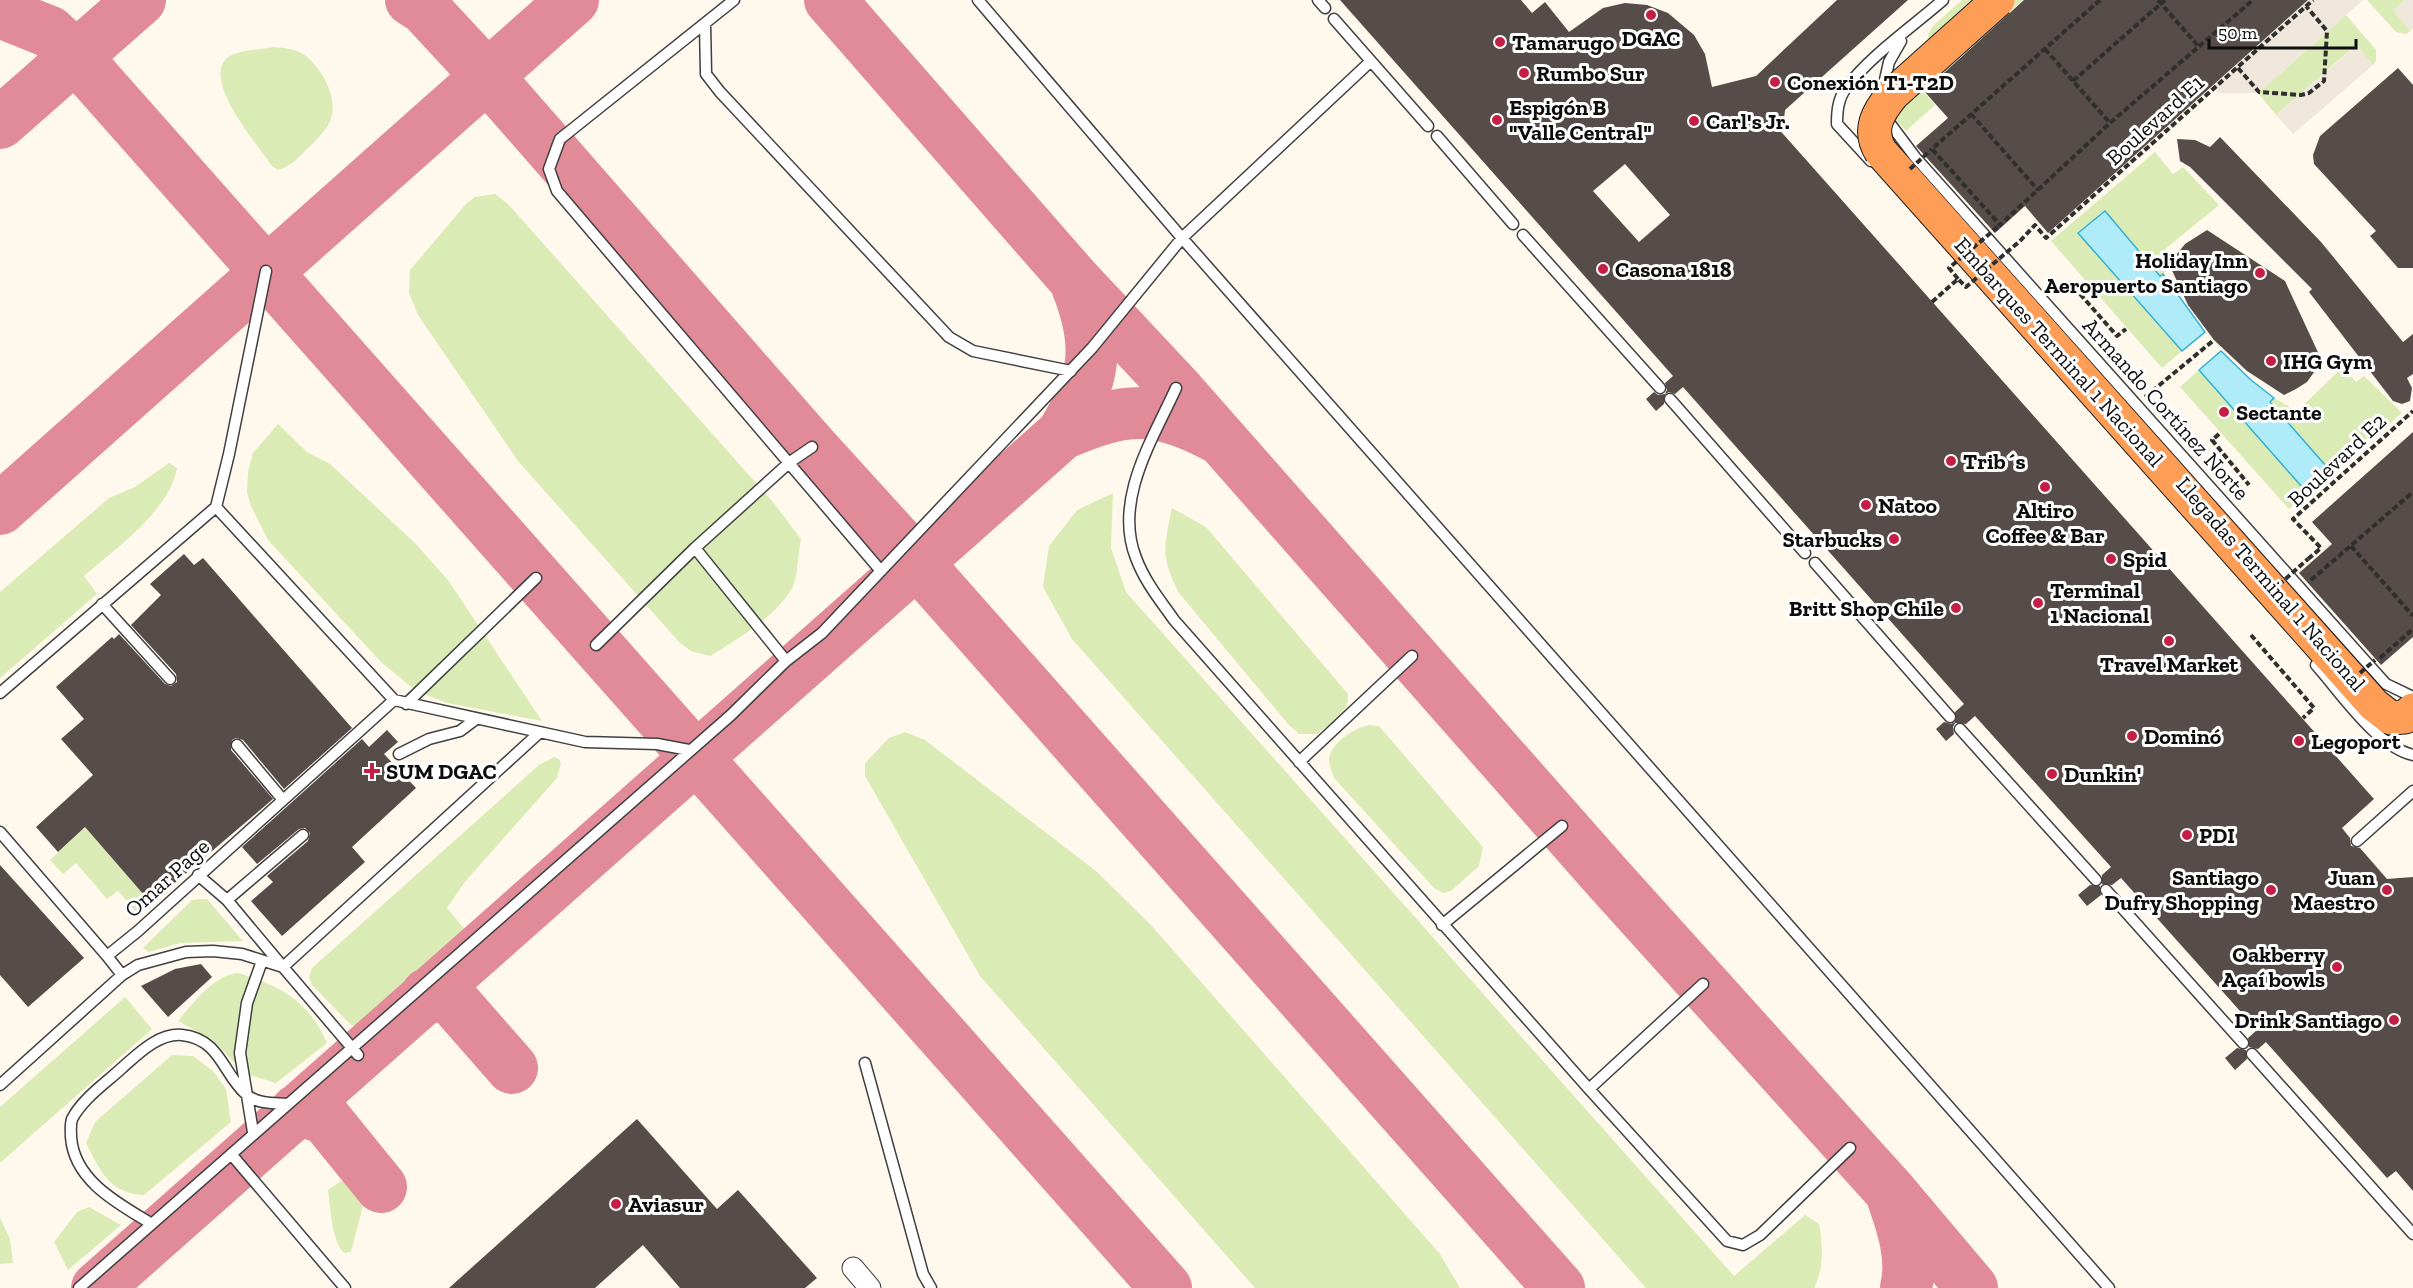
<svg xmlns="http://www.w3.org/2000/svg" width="2413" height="1288" font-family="'Zilla Slab',serif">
<rect width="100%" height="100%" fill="#fff8ed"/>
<path fill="#dbebb5" d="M1962 0H2023L1950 65 1930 43 1928 34 1933 26Z
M2367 0H2405L2394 10 2410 31 2406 34 2396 32Z
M2346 15 2376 50V61L2373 65 2356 45 2276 115 2258 93Z
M274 47C285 48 297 49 306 56 322 69 338 97 331 119 327 131 313 143 304 152 296 160 289 167 278 170L272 166C257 144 205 84 225 60 234 49 261 50 274 47Z
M1900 65 1935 105 1906 131C1901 125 1894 119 1890 112 1884 101 1891 73 1900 65Z
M2155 152 2173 174 2183 167 2219 205 2159 254 2169 269 2160 276 2105 212 2078 233 2182 351 2162 368 2051 241Z
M495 194 508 204 773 502 801 539C798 554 798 573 793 586 780 614 735 641 710 656L691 651 680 643 518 461 418 315 409 293 410 270 466 204 475 197Z
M2343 367 2356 382 2364 376 2402 413 2289 509 2180 387 2199 370 2302 487 2326 466 2270 401 2274 398 2297 411Z
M278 424 307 452 330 464 415 543 448 580 542 721 447 703 415 690 381 662 268 540 251 506 247 492 248 472 253 453Z
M169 463 177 468C169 512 116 548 84 576L97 594 0 678V592L109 498 135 487Z
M1113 493 1111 548 1126 592 1734 1276 1805 1215 1819 1224C1823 1245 1824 1269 1814 1288H1646L1072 639 1043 587 1049 546 1077 510Z
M1172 508 1206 527 1348 694C1350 714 1331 723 1317 734H1299L1288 724 1179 593C1160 556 1164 547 1172 508Z
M1369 725 1379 726 1483 847 1479 866 1451 891 1443 893 1434 888 1334 778C1332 772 1329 765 1329 759 1331 742 1355 728 1369 725Z
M905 732 925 740 1096 871 1151 925 1440 1254 1460 1288H1255L980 976 865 776V763L889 738Z
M554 757 559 759 561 763 557 778 464 883 447 908 467 932 362 1025 355 1027 350 1024 312 985 309 977 312 968 539 765Z
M85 827 151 903 138 914 118 891 107 899 76 863 63 874 50 860Z
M201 899H207L243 941 180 943 149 952 143 948 192 900Z
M238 973C280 986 309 1001 327 1043L276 1083 244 1073 214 1041 178 1021C193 1003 214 975 238 973Z
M125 997 152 1029 0 1163V1107Z
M172 1055 193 1056 213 1071 226 1089 231 1122 144 1195C109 1193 101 1172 86 1143L95 1122Z
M341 1181C353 1182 359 1191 364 1202L351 1252 345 1253C332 1246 330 1204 328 1190Z
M89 1207 121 1225 68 1270 54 1242 77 1212Z
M0 1218 10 1239 13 1263 0 1264Z"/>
<path fill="#efe7dc" d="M2308 0H2363L2258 93H2219L2212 87Z
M2405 0H2413V28L2410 31 2393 10Z
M2357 45 2373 65 2293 134 2276 115Z"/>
<path fill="#afebf9" stroke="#33b0d4" stroke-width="1.5" d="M2105 211 2160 276 2163 274 2205 332 2182 351 2078 233Z
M2221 351 2251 380 2274 398 2270 402 2326 466 2302 487 2199 370Z"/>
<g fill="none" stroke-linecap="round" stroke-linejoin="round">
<path stroke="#e28b98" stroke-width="52" d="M411 0 425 9 488 77 812 447 904 548 1559 1288
M830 0 1074 279 1176 388 1606 876 1891 1192 1972 1288
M0 12 50 32 75 56 1166 1288
M0 123 140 0
M1062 434C1095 380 1101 346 1077 286
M0 509 573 0
M427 994 450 999 455 1003 512 1068
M297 1110 325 1118 381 1187
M1893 1199C1903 1227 1913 1258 1906 1288
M97 1288 1062 434C1125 407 1155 404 1216 437"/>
</g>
<path fill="#564c49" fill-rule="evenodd" d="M1340 0H1521L1532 13 1545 2 1569 32 1603 8 1625 3 1647 5 1668 13 1694 35 1705 54 1712 87 1756 76 1837 0H1908L1785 110 1784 119 1776 126 2374 799 2342 828 2350 838 2351 846 2360 848 2387 879 2413 877V1191L2396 1171 2387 1178 2266 1042 2258 1049 2249 1047 2248 1038 2257 1030 2121 878 2112 885 2102 884V875L2111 867 1975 716 1966 724 1955 723 1953 727 1954 734 1946 741 1936 729 1944 722 1951 724 1955 722V712L1964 704 1683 387 1675 394 1669 392 1665 394 1667 390 1665 383 1673 376ZM1625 164 1670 215 1639 242 1593 191Z
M2024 0H2308L2048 233 2025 206 1995 233 1916 146 1948 118 1924 91Z
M2398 68 2413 85V268H2398L2370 236 2376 231 2314 164 2313 155 2320 136Z
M2220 137 2321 242 2403 342 2413 334V374L2407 378 2412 388 2410 401 2402 404 2393 401 2309 292 2312 289 2190 167 2180 161 2177 139 2195 140 2210 147Z
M2207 230 2285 281 2322 361 2307 382 2296 389 2284 395 2247 371 2214 340 2188 305 2169 264 2185 244Z
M1654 392 1658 395 1665 394 1664 404 1656 411 1646 399Z
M2413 432V637L2381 665 2299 573 2332 544 2312 522Z
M184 554 194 565 203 558 352 728 284 789 243 740 236 738 232 740 231 750 273 799 151 903 85 827 58 852 36 827 93 775 61 739 84 719 56 687 112 637 114 639 119 634 165 684 171 686 177 682 176 674 131 625 161 595 150 584Z
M387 730 398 742 384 754 416 788 352 847 365 862 282 936 251 901 273 882 267 876 308 841 310 833 305 828 299 829 257 864 242 847 362 739 369 747Z
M0 865 84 958 28 1007 0 975Z
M2090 885 2100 886 2101 895 2087 906 2078 895Z
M201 964 212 977 168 1017 141 986 175 969Z
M2237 1048 2246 1050 2247 1059 2235 1070 2225 1058Z
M637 1119 717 1209 738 1190 817 1278 805 1288H680L643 1245 595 1288H449Z"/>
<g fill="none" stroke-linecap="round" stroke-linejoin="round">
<g stroke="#404040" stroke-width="13">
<path id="service" d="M734 0 560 139 549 169 557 191 881 571
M978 0 1182 238 2109 1288
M1318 0 1325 8
M1334 19 1428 126
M705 23 706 74 720 92 949 337 973 351 1071 371
M1882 93 1889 62 1901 41
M1885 117 1915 157 2368 664 2386 684 2413 697
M1437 136 1513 224
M1871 161 1837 124C1837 111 1838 99 1846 88 1870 56 1912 27 1943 0
M1523 235 1660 388
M1176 388C1153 439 1113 500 1136 558 1145 582 1160 600 1174 620L1589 1089 1727 1241 1743 1245 1760 1235 1850 1148
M1670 399 1805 553
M216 507 229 454 266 271
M695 548 786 661
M1815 563 1950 717
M102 604 170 679
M596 645 695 548 790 462 812 447
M2316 665C2342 694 2376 746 2413 755
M0 693 216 507 394 700 585 742 657 744 689 750
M406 704 536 578
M1960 729 2096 880
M237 745 283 800
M399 754 429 739 460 731 476 719
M1299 762 1412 656
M0 832 107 956
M2357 841 2413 791
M198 875 227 900 283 967 539 733
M2106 890 2243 1043
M227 900 303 835
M1442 925 1562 826
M122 975 107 956 138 931 394 700
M2252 1054 2413 1234
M865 1063 923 1274 931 1288
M0 1085 122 975 138 965 186 952 213 951 242 954 283 967 358 1055
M1589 1089 1703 984
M253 1132 240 1053 247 1003 262 961
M231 1154 345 1288
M152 1224C119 1204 74 1181 71 1137 71 1131 70 1125 72 1119 83 1098 106 1083 123 1067 139 1053 159 1033 182 1035 221 1039 223 1075 247 1095 258 1104 274 1103 287 1104
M79 1288 731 715 786 661 822 633 1092 348 1182 238 1371 61"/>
</g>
<g stroke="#404040" stroke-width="23">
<path id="minor" d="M853 1268 870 1288"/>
</g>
<g stroke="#1e1e1e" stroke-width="35">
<path id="trunk" d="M1881 152 2374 705 2391 718 2405 717 2413 710"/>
</g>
<path stroke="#2f2f2f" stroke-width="4" stroke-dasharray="6 3" stroke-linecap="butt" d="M2100 0 1932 149 2000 225 2110 123 2253 0
M2158 0 2199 47
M2045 49 2110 123
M2238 68 2259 92 2301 95 2309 93 2324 81 2327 31 2306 6
M2073 81 2165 0
M1971 114 2038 190
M2020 241 2035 225 2046 238 2313 0
M2080 294 2117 336 2126 329
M2145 397 2214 340
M2219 434 2212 440 2249 485
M2351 546 2413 616
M2308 559 2321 548 2293 519 2413 411
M2311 580 2413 492
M2251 635 2314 708 2303 718
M2380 658 2413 629"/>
<use href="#service" stroke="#fff" stroke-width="10"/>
<use href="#minor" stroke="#fff" stroke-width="21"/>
<use href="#trunk" stroke="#fd9d56" stroke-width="33"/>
<g stroke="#1e1e1e" stroke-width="35" stroke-linecap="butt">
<path id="trunk-bridge" d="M1881 152C1867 130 1878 112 1893 94L1998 0"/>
</g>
<path stroke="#2f2f2f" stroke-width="4" stroke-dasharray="6 3" stroke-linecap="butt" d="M1910 169 1932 149
M1958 279 1949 268 2000 225
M1932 302 1958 279 1966 287 2020 241
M2272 591 2308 559
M2360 673 2375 660"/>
<use href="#trunk-bridge" stroke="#fd9d56" stroke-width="33"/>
</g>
<g fill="#c41e44" stroke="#fff" stroke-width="2">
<circle cx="1651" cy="15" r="6"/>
<circle cx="1500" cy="42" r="6"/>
<circle cx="1524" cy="73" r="6"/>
<circle cx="1775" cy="82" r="6"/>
<circle cx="1497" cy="120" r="6"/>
<circle cx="1694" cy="121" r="6"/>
<circle cx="1603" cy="269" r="6"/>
<circle cx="2260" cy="273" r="6"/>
<circle cx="2271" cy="361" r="6"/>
<circle cx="2224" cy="412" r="6"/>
<circle cx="1951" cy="461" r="6"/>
<circle cx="2045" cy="487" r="6"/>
<circle cx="1866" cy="505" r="6"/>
<circle cx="1894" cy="539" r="6"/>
<circle cx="2111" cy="559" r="6"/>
<circle cx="2038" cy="603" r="6"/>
<circle cx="1956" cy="608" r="6"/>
<circle cx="2169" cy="641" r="6"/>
<circle cx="2132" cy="736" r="6"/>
<circle cx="2299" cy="741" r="6"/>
<path d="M369 762h6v6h6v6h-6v6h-6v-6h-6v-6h6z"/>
<circle cx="2052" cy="774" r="6"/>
<circle cx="2187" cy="835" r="6"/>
<circle cx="2271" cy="890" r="6"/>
<circle cx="2387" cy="890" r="6"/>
<circle cx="2337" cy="967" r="6"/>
<circle cx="2394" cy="1020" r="6"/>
<circle cx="616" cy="1204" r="6"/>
</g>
<g text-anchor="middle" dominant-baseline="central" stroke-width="6" stroke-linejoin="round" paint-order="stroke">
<g font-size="22" font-weight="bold" fill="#0d0d0d" stroke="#fff" text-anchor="start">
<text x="1651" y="38" text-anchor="middle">DGAC</text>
<text x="1512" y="42">Tamarugo</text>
<text x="1536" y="73">Rumbo Sur</text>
<text x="1787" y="82">Conexión T1-T2D</text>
<text x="1509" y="107">Espigón B<tspan x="1509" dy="25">"Valle Central"</tspan></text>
<text x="1706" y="121">Carl's Jr.</text>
<text x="2248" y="260" text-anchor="end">Holiday Inn<tspan x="2248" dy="25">Aeropuerto Santiago</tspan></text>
<text x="1615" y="269">Casona 1818</text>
<text x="2283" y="361">IHG Gym</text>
<text x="2236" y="412">Sectante</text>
<text x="1963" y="461">Trib´s</text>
<text x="1878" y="505">Natoo</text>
<text x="2045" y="510" text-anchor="middle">Altiro<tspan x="2045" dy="25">Coffee &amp; Bar</tspan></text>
<text x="1882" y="539" text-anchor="end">Starbucks</text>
<text x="2123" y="559">Spid</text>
<text x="2050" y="590">Terminal<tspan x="2050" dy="25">1 Nacional</tspan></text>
<text x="1944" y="608" text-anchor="end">Britt Shop Chile</text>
<text x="2169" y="664" text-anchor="middle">Travel Market</text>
<text x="2144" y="736">Dominó</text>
<text x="2311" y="741">Legoport</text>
<text x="386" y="771">SUM DGAC</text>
<text x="2064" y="774">Dunkin'</text>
<text x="2199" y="835">PDI</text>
<text x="2259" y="877" text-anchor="end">Santiago<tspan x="2259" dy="25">Dufry Shopping</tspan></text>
<text x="2375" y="877" text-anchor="end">Juan<tspan x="2375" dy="25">Maestro</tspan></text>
<text x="2325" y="954" text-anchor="end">Oakberry<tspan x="2325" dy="25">Açaí bowls</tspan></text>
<text x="2382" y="1020" text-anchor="end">Drink Santiago</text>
<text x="628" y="1204">Aviasur</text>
</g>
<g font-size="22" fill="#0d0d0d" stroke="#fff">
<text transform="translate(2155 120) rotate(-42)">Boulevard E1</text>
<text transform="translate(2059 352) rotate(48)">Embarques Terminal 1 Nacional</text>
<text transform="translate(2166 409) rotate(48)">Armando Cortínez Norte</text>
<text transform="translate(2337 460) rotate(-43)">Boulevard E2</text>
<text transform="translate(2271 584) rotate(49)">Llegadas Terminal 1 Nacional</text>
<text transform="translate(167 878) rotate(-42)">Omar Page</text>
</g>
</g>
<path d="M2209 39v9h147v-9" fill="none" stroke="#0d0d0d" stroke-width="3"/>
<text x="2218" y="39" font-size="18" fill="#0d0d0d" stroke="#ffffff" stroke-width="4.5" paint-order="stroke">50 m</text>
</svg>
